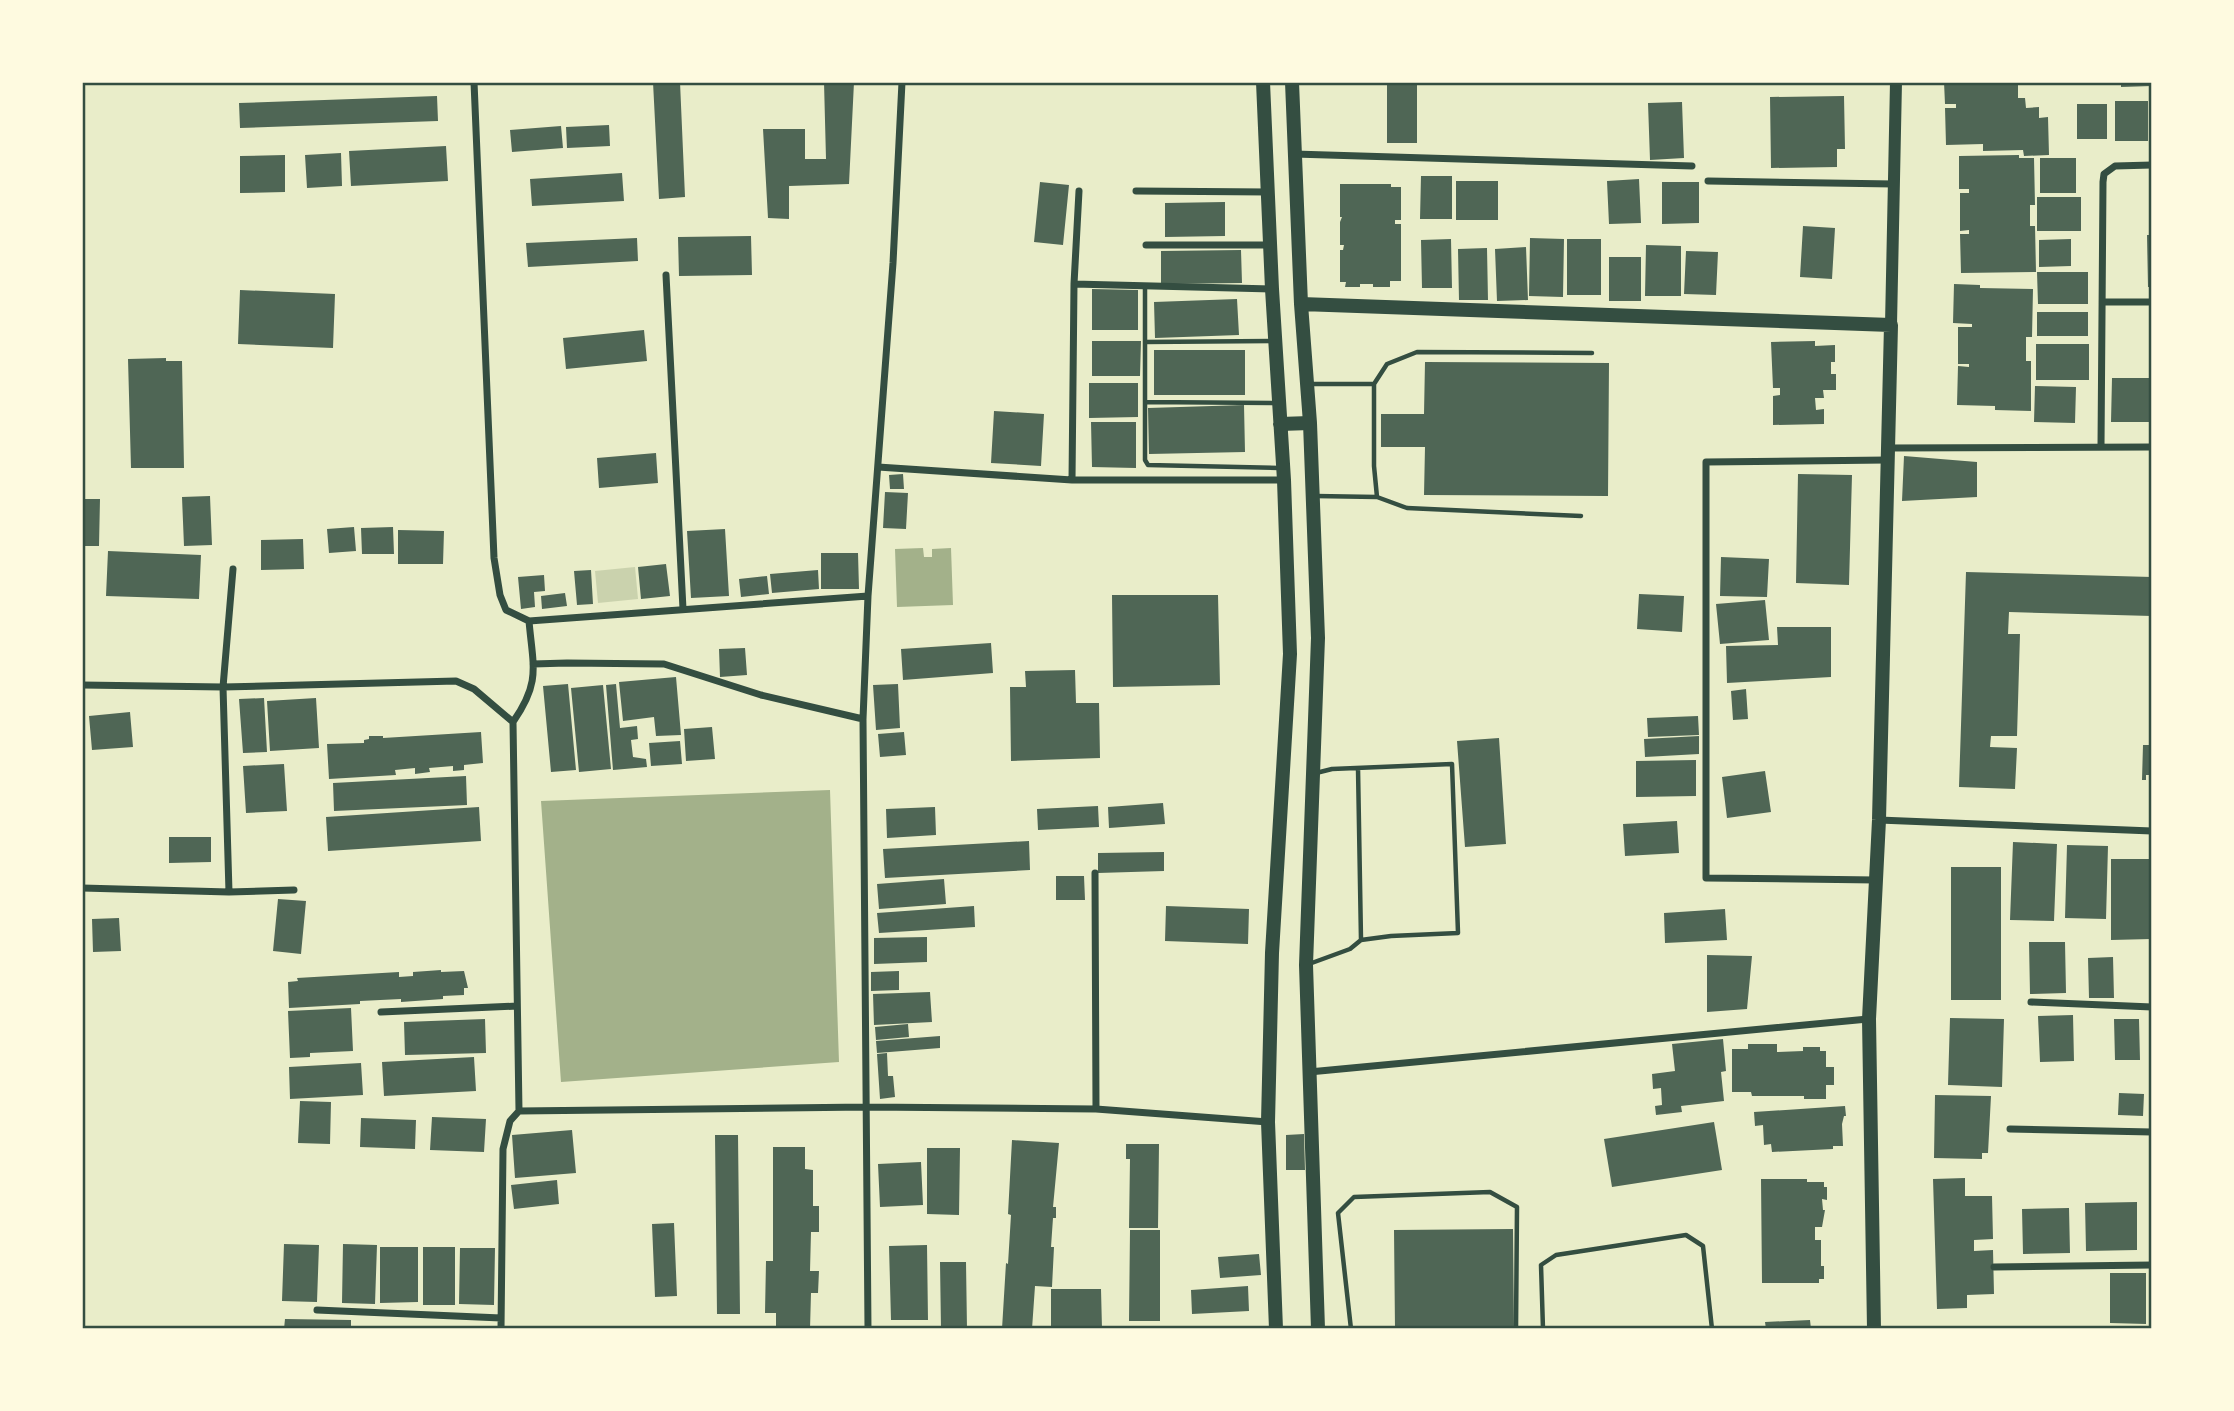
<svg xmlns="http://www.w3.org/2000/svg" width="2234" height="1411" font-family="Arial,sans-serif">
<rect width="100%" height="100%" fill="#e9edc9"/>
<path fill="#cad2ad" d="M635 567 638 599 598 603 595 571Z"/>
<path fill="#a3b18a" d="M923 548 924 557H932V549L951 548 953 605 897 607 895 549Z
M830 790 839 1062 561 1082 541 801Z"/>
<path fill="#4f6655" d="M653 82H680L685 197 659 199Z
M824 82H854L849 184 789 186V219L768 218 763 129H805V159H826Z
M1944 82H2018V98H2025L2026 108 2039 107V118L2048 117 2049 155 2024 156 2023 150 1983 151V144L1946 145 1945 108H1956V104H1945Z
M2121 82H2152V86L2121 87Z
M1387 83H1417V143H1387Z
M437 96 438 121 240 128 239 103Z
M1844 96 1845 149H1837V167L1771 168 1770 97Z
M2115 101H2148V141H2115Z
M1682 102 1684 158 1650 160 1648 103Z
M2077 104H2107V139H2077Z
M609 125 610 146 567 148 566 127Z
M561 126 563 148 512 152 510 130Z
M446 146 448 181 351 186 349 151Z
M341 153 342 186 307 188 305 155Z
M285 155V192L240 193V156Z
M2019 155V158H2034L2035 205H2030V226H2035L2036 272 1961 273 1960 234H1969V230L1960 231V193H1969V189H1959V156Z
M2040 158H2076V193H2040Z
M622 173 624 201 532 206 530 179Z
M1421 176H1452V219H1420Z
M1639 179 1641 223 1609 224 1607 181Z
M1456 181H1498V220H1456Z
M1040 182 1069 185 1063 245 1034 242Z
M1662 182H1699V223L1662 224Z
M1340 184H1391V187H1401V220H1395V224H1401V281H1390V287H1373V284H1360V287H1345L1346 282H1340V250H1343L1344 245H1340V222L1342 217H1340Z
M2037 197H2081V231H2037Z
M1225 202V236L1165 237V203Z
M1803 226 1835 228 1832 279 1800 277Z
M2147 235H2152V287H2148Z
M751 236 752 275 679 276 678 237Z
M637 238 638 261 528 267 526 243Z
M1530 238 1564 239 1563 297 1529 296Z
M1451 239 1452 288H1422L1421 240Z
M1567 239H1601V295H1567Z
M2071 239V266L2039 267V240Z
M1646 245 1681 246V296H1645Z
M1526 247 1528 300 1497 301 1495 249Z
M1487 248 1488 300H1459L1458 249Z
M1241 250 1242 283 1161 284V251Z
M1686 251 1718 252 1716 295 1684 294Z
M1609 257H1641V301H1609Z
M2037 272H2088V304H2038Z
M1954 284 1980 285V288L2033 289 2032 337H2026V361H2031V411L1995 410V406L1957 405 1958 366 1969 367V364H1958V327H1972V324L1953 323Z
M1092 289 1138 290V330H1092Z
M240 290 335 294 333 348 238 344Z
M1237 299 1239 335 1155 338 1154 302Z
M2037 312H2088V336H2037Z
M644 330 647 361 566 369 563 338Z
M1092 341H1141L1140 376H1092Z
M1815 341V346L1835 345V362H1831V374H1836V390H1823L1824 398H1815L1816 410 1824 409V424L1773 425V396L1780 395V388H1773L1771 342Z
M2036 344H2089V380H2036Z
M1154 350H1245V395H1154Z
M166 358V361H182L184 468H131L128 359Z
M1425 362 1609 363 1608 496 1424 495 1425 447H1381V414H1424Z
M2112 378H2152V422H2111Z
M1089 383H1138V417L1089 418Z
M2035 386 2076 387 2075 423 2034 422Z
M1244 405 1245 452 1149 454 1148 408Z
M994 411 1044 414 1041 466 991 463Z
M1091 422H1136V468L1092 467Z
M656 453 658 483 599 488 597 458Z
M1904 456 1977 462V497L1902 501Z
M903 474 904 489H890L889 475Z
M1798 474 1852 475 1849 585 1796 583Z
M885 492 908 493 906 529 883 528Z
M210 496 212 545 184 546 182 497Z
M82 499H100L99 546H82Z
M354 527 356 551 329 553 327 529Z
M393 527 394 554H362L361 528Z
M725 529 729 596 691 598 687 531Z
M398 530 444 531 443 564H398Z
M303 539 304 569 261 570V540Z
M108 551 201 555 199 599 106 596Z
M821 553H858L859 589H821Z
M1721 557 1769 559 1767 597 1720 596Z
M666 564 670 596 641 599 638 567Z
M591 570 593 604 577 605 574 571Z
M818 570 819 589 772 593 770 574Z
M1966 572 2152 577V616L2009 612 2008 634H2020L2017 736H1991L1990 747 2017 748 2015 789 1959 787Z
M544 575 545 591 534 592 535 607 521 609 518 577Z
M767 576 769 594 741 597 739 579Z
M565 593 567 606 542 609 541 596Z
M1639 594 1684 596 1682 632 1637 629Z
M1112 595H1218L1220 685 1113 687Z
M1765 600 1769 640 1720 644 1716 604Z
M1777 627H1831V677L1727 683 1726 646 1778 645Z
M991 643 993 673 903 680 901 649Z
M745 648 747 675 720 677 719 649Z
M1075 670 1076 703H1099L1100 758 1011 761 1010 687H1026L1025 671Z
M676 677 681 735 656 736 654 717 623 721 619 682Z
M568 684 576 770 551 772 543 686Z
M616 684 620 728 637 726 638 739 631 740 633 757 646 759 647 767 613 770 606 685Z
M898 684 900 728 876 730 873 685Z
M603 685 611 769 579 772 571 688Z
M1746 689 1748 719 1733 720 1731 691Z
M264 698 267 752 243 753 239 699Z
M316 698 319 748 270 751 267 701Z
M130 712 133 747 92 750 89 716Z
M1698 716 1699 735 1648 737 1647 718Z
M712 727 715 759 686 761 684 729Z
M481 732 483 763 464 765V770L453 771V766L429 768 430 772 415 774V768L395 770 396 775 329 779 327 744 364 743V740L369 739V736H383V738Z
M904 732 906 755 880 757 878 734Z
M1699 736V754L1645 757 1644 739Z
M1499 738 1506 844 1465 847 1457 741Z
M680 741 682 764 651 766 649 743Z
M2143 745H2152V775H2146V780H2142Z
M1696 760V796L1636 797V761Z
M284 764 287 811 246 813 243 766Z
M1765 771 1771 812 1727 818 1722 777Z
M466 776 467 805 334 811 333 783Z
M1163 803 1165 824 1109 828 1108 807Z
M1098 806 1099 827 1038 830 1037 809Z
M479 807 481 841 328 851 326 817Z
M935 807 936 835 887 838 886 809Z
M1677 821 1679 853 1625 856 1623 824Z
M169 837H211V862L169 863Z
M1029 841 1030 870 885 878 883 849Z
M2013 842 2057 844 2054 921 2010 920Z
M2067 845 2108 846 2106 919 2065 918Z
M1164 852V871L1098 873V853Z
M2111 859H2151V939L2111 940Z
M1951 867H2001V1000H1951Z
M1056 876H1084L1085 900H1056Z
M944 879 946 904 879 909 877 884Z
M278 899 306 901 301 954 273 951Z
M974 906 975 927 879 933 877 913Z
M1166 906 1249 909 1248 944 1165 941Z
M1725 909 1727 940 1665 943 1664 913Z
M119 918 121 951 93 952 92 919Z
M927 937V962L874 964V938Z
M2029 942H2065L2066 993 2030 994Z
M1707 955 1752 956 1747 1009 1707 1012Z
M2113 957 2114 998H2089L2088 958Z
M441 970V972L464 971 468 988H464V995L443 996V999L401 1002V999L360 1001V1004L289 1008 288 982 298 981 297 978 399 972V977L413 976V972Z
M899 971V990L871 991V972Z
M930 992 932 1022 874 1025 873 994Z
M351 1008 353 1051 310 1053V1057L290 1058 288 1011Z
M2073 1015 2074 1061 2040 1062 2038 1016Z
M1950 1018 2004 1019 2002 1087 1948 1085Z
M485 1019 486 1053 405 1055 404 1022Z
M2114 1019H2139L2140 1060H2115Z
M908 1024 909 1037 876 1040 875 1027Z
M940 1036V1048L877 1053 876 1041Z
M1723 1039 1726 1071 1721 1072 1724 1101 1681 1106 1682 1112 1656 1115 1655 1106 1662 1105 1661 1088 1653 1089 1652 1074 1675 1071 1672 1044Z
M1748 1044H1777V1052L1803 1051V1047H1820V1051H1826V1067H1834V1085H1826V1099H1804V1096H1752L1751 1092H1732V1049H1748Z
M887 1053 888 1076H893L895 1097 880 1099 877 1054Z
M474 1057 476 1091 384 1096 382 1062Z
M361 1063 363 1095 290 1099 289 1067Z
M2119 1093 2144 1094 2143 1116 2118 1115Z
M1935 1095 1991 1096 1988 1153H1982V1159L1934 1158Z
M300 1101 331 1102 330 1144 298 1143Z
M1845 1106 1846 1116H1844L1842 1124 1843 1146H1833V1149L1772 1152 1771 1144 1764 1145 1763 1125 1755 1126 1754 1112Z
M432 1117 486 1119 484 1152 430 1150Z
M361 1118 416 1120 415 1149 360 1147Z
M1714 1122 1722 1170 1612 1187 1604 1139Z
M572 1130 576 1173 515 1178 512 1135Z
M1304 1134 1305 1170H1286V1135Z
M715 1135H738L740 1314H717Z
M1012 1140 1059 1143 1053 1207H1056V1218H1053L1051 1247H1054L1052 1287 1035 1286 1032 1329H1002L1006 1263 1008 1264 1011 1215 1008 1214Z
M1126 1144H1159L1158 1228H1129L1130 1159H1126Z
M773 1147H805V1169L813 1170V1206H819V1232H811L810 1271H819L818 1293H811L810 1329H776V1313H765L766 1261H773Z
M927 1148H960L959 1215 927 1214Z
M921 1162 923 1205 880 1207 878 1164Z
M1965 1178V1196H1992L1993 1239 1974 1240V1251L1993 1250 1994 1294 1967 1295V1308L1937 1309 1933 1179Z
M1761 1179H1807V1182H1824V1187H1827V1200L1822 1199 1823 1210H1825L1822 1227H1815V1240H1821V1266H1824V1279H1819V1283H1762Z
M557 1180 559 1204 514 1209 511 1185Z
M2137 1202V1250L2086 1251 2085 1203Z
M2069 1208 2070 1253 2023 1254 2022 1209Z
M674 1223 677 1296 655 1297 652 1224Z
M1513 1229 1514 1329H1395L1394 1230Z
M1130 1230H1160V1321H1129Z
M284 1244 319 1245 317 1302 282 1301Z
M343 1244 377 1245 375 1304 342 1303Z
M927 1245 928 1320H891L889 1246Z
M380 1247H418V1302L380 1303Z
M423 1247H455V1305H423Z
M460 1248H495L494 1305 459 1304Z
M1259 1254 1261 1275 1220 1278 1218 1257Z
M940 1262H966L967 1329H941Z
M2110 1273H2146V1324L2110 1323Z
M1248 1286 1249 1311 1192 1314 1191 1290Z
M1051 1289H1101L1102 1329H1051Z
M285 1319 351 1320V1329H284Z
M1810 1320 1811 1329H1766L1765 1322Z
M405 1326H426V1329H405Z"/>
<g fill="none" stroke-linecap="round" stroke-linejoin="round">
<path stroke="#344e41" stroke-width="4.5" d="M1145 287V460L1148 465 1279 468
M1145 342 1271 341
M1308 384H1374
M1145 402 1275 403
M1315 496 1377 497
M1581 516 1407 508 1377 497 1374 466V384L1387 364 1417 352 1592 353
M1358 768 1361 940
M1309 964 1350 949 1361 940 1391 936 1458 933 1452 764 1332 769 1316 773
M1351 1329 1338 1213 1354 1197 1490 1192 1517 1207 1516 1329
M1543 1329 1541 1265 1556 1255 1686 1235 1703 1246 1712 1329"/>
<path stroke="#344e41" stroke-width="7" d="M474 82 494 558 500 595 506 610 529 621C533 667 541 682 513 722L519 1111
M1294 154 1692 166
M1708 181 1894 184
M1136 191 1268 192
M1146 245H1270
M666 275 683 609
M1074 284 1272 289
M2104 302H2152
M2101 446 2103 182 2104 174 2115 166 2152 165
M1888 448 2152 447
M878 467 1072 480H1284
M1072 480 1074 284 1079 191
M529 621 868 596
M533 664 567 663 664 664 761 695 863 719
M82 685 223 687 456 681 474 689 513 722
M1879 820 2152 831
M1095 873 1096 1109
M1876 880 1706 878V462L1887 460
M82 888 229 892 294 890
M229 892 223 687 233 569
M2031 1002 2152 1007
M381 1012 517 1006
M1309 1072 1868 1019
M519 1111 866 1107 1096 1109 1268 1122
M2010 1129 2152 1132
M1994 1267 2152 1265
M317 1310 501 1318
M501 1329 503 1149 510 1121 519 1111
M868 1329 863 719 868 596 893 263 902 82"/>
<path stroke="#344e41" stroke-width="12" d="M1891 325 1896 82"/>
<path stroke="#344e41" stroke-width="14" d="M1263 82 1272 289 1284 480 1290 654 1272 953 1268 1122 1276 1329
M1292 82 1301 304 1310 423 1318 638 1306 965 1318 1329
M1301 304 1891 325 1879 820 1869 1019 1874 1329
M1280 424 1310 423"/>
</g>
<rect width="2234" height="1411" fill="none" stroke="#fefae0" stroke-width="168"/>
<rect x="84" y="84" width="2066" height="1243" fill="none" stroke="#344e41" stroke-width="2.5"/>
</svg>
